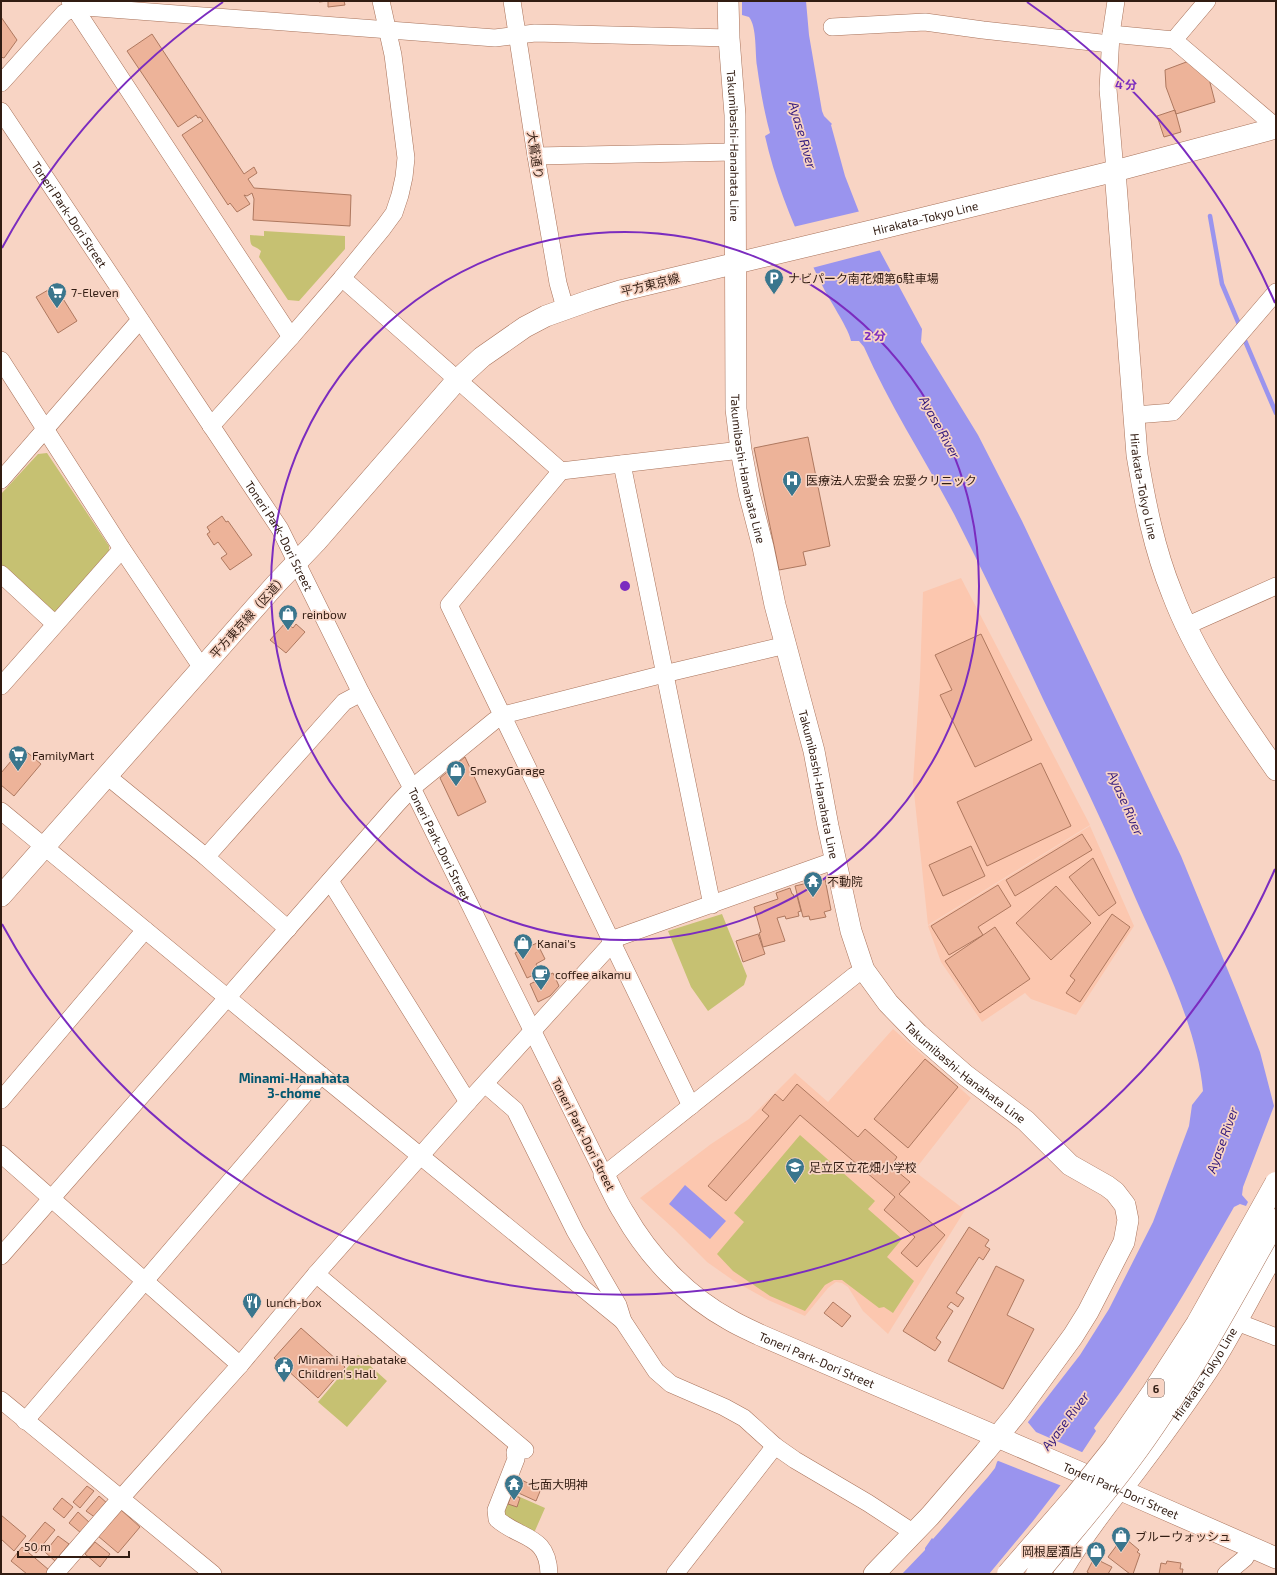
<svg xmlns="http://www.w3.org/2000/svg" width="1277" height="1575" font-family="'Exo 2','Noto Sans JP',sans-serif">
<rect width="100%" height="100%" fill="#f8d4c4"/>
<path fill="#fcc7af" d="M961 578 1090 825 928 925 913 783 920 678 923 592Z
M1090 826 1134 926 1076 1015 1031 999 1025 993 982 1022 941 962 928 926Z
M893 1029 971 1098 914 1171 965 1210 888 1334 863 1311 848 1287 842 1283 836 1282 828 1288 805 1316 768 1300 734 1281 707 1262 674 1229 640 1198 711 1144 749 1119 795 1073 828 1102Z"/>
<path fill="#c6c172" d="M264 231 345 236V249L299 301 288 300 259 257 261 251C253 244 250 249 250 235L264 236Z
M47 453 109 546V552L58 611H50L1 565V494L38 454Z
M722 914 747 976 744 985 708 1011 691 987 668 931Z
M800 1135 875 1201 868 1209 902 1239 887 1257 914 1281 893 1313 884 1307 879 1308 842 1280H834L825 1285 805 1311 770 1296 733 1271 717 1254 744 1222 734 1213Z
M358 1355 387 1381 347 1427 318 1402Z
M511 1493 545 1508 534 1533 503 1516Z"/>
<path fill="#9a94ee" d="M742 1H806L809 35 822 111 824 116 832 124 831 125 845 176 859 212 922 329 921 342 978 435 1022 521 1181 856 1238 995 1260 1052 1274 1106 1243 1187 1242 1195 1248 1202 1246 1206 1240 1204 1234 1207C1191 1283 1147 1359 1094 1428L1096 1431 1060 1486 1033 1521 989 1574H902L925 1550V1548L932 1538 933 1539 988 1477 995 1468 997 1462 1080 1355 1109 1309 1153 1222 1189 1126 1192 1105 1203 1091C1197 1026 1161 956 1135 897 1107 830 1075 765 1043 699 1014 637 985 575 954 514 924 458 889 404 864 347L859 341H851C850 331 830 301 824 289 800 241 777 190 765 136L770 133C764 111 760 88 757 66 755 53 757 27 749 17L742 15Z
M685 1185 726 1221 710 1239 669 1204Z"/>
<path fill="#f8d4c4" d="M861 211 881 250 812 268 793 227Z
M1026 1420 1036 1432 1084 1453 1062 1486 996 1460Z"/>
<g fill="none" stroke-linecap="round" stroke-linejoin="round">
<path stroke="#9a94ee" stroke-width="4.5" d="M1210 216 1222 284 1241 329
M1243 336 1276 413"/>
</g>
<path fill="#edb399" stroke="#ae785f" d="M319 1H344L345 5 328 7V1L319 2Z
M1 17 17 40 4 58 1 57Z
M152 34 244 174 254 167 257 173 248 179 254 188 351 195 350 226 253 220 254 199 252 193 247 196 244 195 250 204 237 212 230 203 228 205 182 135 203 121 200 117 198 118 196 115 178 127 127 51Z
M1189 61 1208 75 1215 102 1176 114 1166 87 1165 70Z
M1175 110 1181 132 1164 137 1157 116Z
M55 286 77 321 58 333 36 297Z
M808 437 830 546 803 552 806 565 779 570 754 448Z
M222 516 226 522 228 521 252 555 230 570 221 558 227 554 218 542 214 545 207 534 210 532 207 527Z
M286 622 293 628 296 624 305 632 286 653 270 640Z
M981 634 1032 740 975 767 940 695 952 690 935 655Z
M22 748 41 764 14 796 1 785V773Z
M465 757 486 802 458 816 440 778Z
M1041 763 1071 826 987 866 957 802Z
M1082 834 1092 850 1015 896 1006 880Z
M971 846 985 876 943 896 929 865Z
M1093 858 1116 903 1099 916 1069 877Z
M825 879 831 910 824 912 826 917 810 920 809 916 803 917 795 886Z
M998 885 1011 906 978 927 983 935 949 955 931 926Z
M1056 886 1091 923 1051 960 1016 923Z
M790 888 792 894H793L794 897 797 896 801 911 798 912 799 916 786 919 785 916 777 918 785 941 763 947 759 933 761 932 754 907 778 899 776 893Z
M1112 914 1130 927 1080 1002 1066 993 1075 980 1070 976Z
M995 927 1030 979 980 1013 945 961Z
M758 934 765 954 743 962 736 941Z
M537 943 545 959 536 964 540 972 527 978 515 953Z
M553 973 559 986 550 996 538 1002 530 984Z
M925 1059 958 1087 908 1148 874 1119Z
M797 1084 858 1137 865 1129 897 1157 891 1166 910 1182 899 1194 945 1235 917 1267 901 1253 915 1237 884 1210 895 1197 800 1115 726 1201 708 1186 769 1116 762 1110 775 1094 783 1101Z
M969 1227 989 1240 985 1246 990 1249 983 1260 979 1257 956 1293 964 1298 958 1307 951 1302 947 1307 953 1311 936 1338 941 1342 935 1351 903 1331Z
M996 1266 1024 1280 1007 1315 1034 1329 1003 1389 948 1361Z
M833 1302 851 1316 842 1327 824 1313Z
M301 1328 345 1367 318 1398 274 1358Z
M517 1478 541 1489 536 1501 512 1490Z
M87 1486 94 1491 80 1508 73 1502Z
M512 1494 520 1498 517 1507 508 1504Z
M99 1496 108 1504 96 1518 86 1511Z
M62 1498 73 1507 64 1518 53 1509Z
M120 1509 140 1527 118 1553 98 1536Z
M78 1512 90 1523 81 1533 69 1523Z
M1 1515 26 1536 14 1551 1 1539Z
M45 1522 55 1530 36 1553 26 1545Z
M58 1536 69 1544 55 1561 45 1552Z
M1126 1539 1139 1550 1137 1552 1140 1554 1133 1574H1130L1108 1557 1120 1541 1123 1543Z
M95 1542 110 1554 100 1567 85 1554Z
M22 1547 49 1570 46 1574H27L11 1561Z
M1094 1558 1112 1567 1108 1574H1090L1087 1572Z
M1167 1561 1181 1563 1180 1569H1183L1182 1574H1159L1161 1563 1166 1564Z"/>
<g fill="none" stroke-linecap="round" stroke-linejoin="round">
<g stroke="#a8725a" stroke-width="18">
<g id="minor">
<path d="M70 1 291 337"/>
<path d="M512 1 536 156 558 283 565 308"/>
<path d="M832 27 925 22 983 30 1110 44"/>
<path d="M1111 34 1174 40 1276 127"/>
<path d="M1174 40 1207 1"/>
<path d="M1 83 64 13 75 8 85 7 495 38 535 33 729 38"/>
<path id="s1" d="M1 111 280 529 361 693 412 788 604 1175 854 976 864 970"/>
<path d="M536 156 734 152"/>
<path d="M1115 171 1108 89 1111 34 1116 1"/>
<path d="M342 278 561 471"/>
<path d="M1 360 122 549 202 668"/>
<path d="M1135 415 1173 412 1276 292"/>
<path d="M211 426 291 337 342 278 383 228 394 213 400 195 404 177 406 158 393 55 381 1"/>
<path d="M622 464 712 905"/>
<path d="M1 480 140 320"/>
<path d="M1 574 55 624"/>
<path d="M1186 626 1276 586"/>
<path d="M1 686 122 549"/>
<path d="M107 776 206 857 288 929"/>
<path d="M1 811 321 1075 623 1321"/>
<path d="M206 857 344 702 361 693"/>
<path d="M330 881 468 1102"/>
<path d="M485 1084 515 1110 575 1231 618 1305 623 1321 656 1371 671 1384 724 1407 744 1418 775 1446 795 1460 868 1503 914 1533"/>
<path d="M1 1100 145 930"/>
<path d="M691 1106 449 605 561 471 741 450"/>
<path d="M1 1154 240 1365"/>
<path d="M1 1256 397 804 412 788 494 721 503 715 664 674 786 645"/>
<path d="M316 1274 525 1450"/>
<path d="M1237 1322 1276 1337"/>
<path d="M1 1400 213 1574"/>
<path d="M25 1421 321 1075"/>
<path d="M515 1452 516 1459 496 1510 497 1519C521 1540 548 1534 549 1574"/>
<path d="M55 1574 113 1507 240 1365 316 1274 468 1102 613 942 619 937 836 860"/>
<path d="M675 1574 775 1446"/>
<path d="M1062 1574C1081 1542 1099 1518 1121 1490"/>
<path d="M1226 1574 1245 1558 1251 1548"/>
</g>
</g>
<g stroke="#a8725a" stroke-width="22">
<g id="major">
<path id="s2" d="M728 1 729 38 735 115 736 409 741 450 749 493 763 547 775 605 814 751 828 826 851 931 864 970 888 1003 918 1034 965 1075 1026 1121 1070 1165 1107 1186 1115 1192 1125 1205 1128 1220 1124 1242 1088 1312 1073 1336 1016 1414 985 1452 930 1516 874 1574"/>
<path id="s3" d="M1115 171 1137 455C1145 502 1154 549 1172 593 1196 657 1237 714 1276 770"/>
<path id="s4" d="M1 896 276 584 316 542 457 380 482 357 525 327 546 316 591 300 620 291 879 229 1115 171 1276 128"/>
<path id="s5" d="M604 1175C611 1188 616 1201 624 1213 649 1257 686 1296 730 1320 740 1326 750 1330 760 1335L1121 1490 1276 1558"/>
<path id="s6" d="M1121 1490C1154 1447 1186 1404 1215 1359 1237 1323 1255 1286 1276 1250"/>
</g>
</g>
<use href="#minor" stroke="#fff" stroke-width="17"/>
<use href="#major" stroke="#fff" stroke-width="21"/>
<g stroke="#a8725a" stroke-width="23" stroke-linecap="butt">
<path id="highway-bridge" d="M1008 1574 1074 1498 1114 1448 1153 1392 1197 1324 1276 1183
M1037 1574C1067 1537 1100 1500 1129 1461 1185 1386 1230 1302 1276 1220"/>
</g>
<use href="#highway-bridge" stroke="#fff" stroke-width="22"/>
</g>
<g fill="none" stroke="#7b2cbf" stroke-width="2">
<circle cx="625" cy="586" r="354"/>
<path d="M1275 869A709 709 0 0 1 2 924M2 248A709 709 0 0 1 223 2M1027 2A709 709 0 0 1 1275 303"/>
</g>
<defs>
<g id="parking-pin" transform="scale(1)"><path d="M0 17L-7.5 6A9.5 9.5 0 1 1 7.5 6Z" fill="#3a768d" stroke="#f8d4c4"/><path d="M-3.5-5.5H1a3.5 3.5 0 0 1 0 7H-1V5.5H-3.5ZM-1-3.4V-.6H.8a1.4 1.4 0 0 0 0-2.8Z" fill="#fff"/></g>
<g id="supermarket-pin" transform="scale(1)"><path d="M0 17L-7.5 6A9.5 9.5 0 1 1 7.5 6Z" fill="#3a768d" stroke="#f8d4c4"/><path d="M-6-5.5h2.5l.6 2H6L4.5 2H-2.5L-4.4-4H-6ZM-1.5 3.2a1.3 1.3 0 1 0 .1 0ZM3 3.2a1.3 1.3 0 1 0 .1 0Z" fill="#fff"/></g>
<g id="hospital-pin" transform="scale(1)"><path d="M0 17L-7.5 6A9.5 9.5 0 1 1 7.5 6Z" fill="#3a768d" stroke="#f8d4c4"/><path d="M-5-5h3v3.5h4V-5h3V5h-3V1.5h-4V5h-3Z" fill="#fff"/></g>
<g id="shop-pin" transform="scale(1)"><path d="M0 17L-7.5 6A9.5 9.5 0 1 1 7.5 6Z" fill="#3a768d" stroke="#f8d4c4"/><path d="M-5-2.5h2.3a2.7 3.5 0 0 1 5.4 0H5L5.5 6h-11ZM-1.5-2.5h3a1.5 2.3 0 0 0-3 0Z" fill="#fff"/></g>
<g id="temple-pin" transform="scale(1)"><path d="M0 17L-7.5 6A9.5 9.5 0 1 1 7.5 6Z" fill="#3a768d" stroke="#f8d4c4"/><path d="M0-6L5-2H3V0L6.5 2.5H4V6H1.5V3h-3V6H-4V2.5H-6.5L-3 0V-2H-5Z" fill="#fff"/></g>
<g id="cafe-pin" transform="scale(1)"><path d="M0 17L-7.5 6A9.5 9.5 0 1 1 7.5 6Z" fill="#3a768d" stroke="#f8d4c4"/><path d="M-5.5-4.5H6V0H3Q3 3.5 0 3.5H-2.5Q-5.5 3.5-5.5 0ZM3-3.2v2h1.7v-2ZM-6 4.5H4V6H-6Z" fill="#fff"/></g>
<g id="school-pin" transform="scale(1)"><path d="M0 17L-7.5 6A9.5 9.5 0 1 1 7.5 6Z" fill="#3a768d" stroke="#f8d4c4"/><path d="M0-5L7-2L0 1L-7-2ZM-4 1L0 2.5L4 1V4Q0 6-4 4Z" fill="#fff"/></g>
<g id="restaurant-pin" transform="scale(1)"><path d="M0 17L-7.5 6A9.5 9.5 0 1 1 7.5 6Z" fill="#3a768d" stroke="#f8d4c4"/><path d="M-5-6h1v4h1v-4h1v4h1v-4h1v5L-1.5 .5V6h-2V.5L-5-1ZM5-6V6H3V1.5H1.5Q1.5-4 5-6Z" fill="#fff"/></g>
<g id="civic-pin" transform="scale(1)"><path d="M0 17L-7.5 6A9.5 9.5 0 1 1 7.5 6Z" fill="#3a768d" stroke="#f8d4c4"/><path d="M-.6-6.5H3V-4.5H.6V-3L4-1V1h2V6H-6V1h2V-1L-.6-3ZM-1.2 2.5V6h2.4V2.5Z" fill="#fff"/></g>
</defs>
<g fill-rule="evenodd">
<use href="#parking-pin" x="774" y="278"/>
<use href="#supermarket-pin" x="57" y="292"/>
<use href="#hospital-pin" x="792" y="480"/>
<use href="#shop-pin" x="288" y="614"/>
<use href="#supermarket-pin" x="18" y="755"/>
<use href="#shop-pin" x="456" y="770"/>
<use href="#temple-pin" x="813" y="881"/>
<use href="#shop-pin" x="523" y="943"/>
<use href="#cafe-pin" x="541" y="974"/>
<use href="#school-pin" x="795" y="1167"/>
<use href="#restaurant-pin" x="252" y="1302"/>
<use href="#civic-pin" x="284" y="1366"/>
<use href="#temple-pin" x="514" y="1484"/>
<use href="#shop-pin" x="1121" y="1536"/>
<use href="#shop-pin" x="1096" y="1551"/>
</g>
<g text-anchor="middle" dominant-baseline="central" stroke-width="3.5" stroke-linejoin="round" paint-order="stroke">
<rect fill="#f8d4c4" stroke="#6d5347" stroke-width="1" x="1148" y="1379" width="16" height="18" rx="3"/>
<g font-size="11" font-weight="bold" fill="#311c12">
<text x="1156" y="1388">6</text>
</g>
<g font-size="12" fill="#311c12" stroke="#f8d4c4">
<text stroke="none"><textPath href="#s2" startOffset="145">Takumibashi-Hanahata Line</textPath></text>
<text transform="translate(536 155) rotate(81)">大鷲通り</text>
<text stroke="none"><textPath href="#s1" startOffset="124">Toneri Park-Dori Street</textPath></text>
<text stroke="none"><textPath href="#s4" startOffset="1191">Hirakata-Tokyo Line</textPath></text>
<text transform="translate(650 284) rotate(-14)">平方東京線</text>
<text stroke="none"><textPath href="#s2" startOffset="469">Takumibashi-Hanahata Line</textPath></text>
<text stroke="none"><textPath href="#s3" startOffset="317">Hirakata-Tokyo Line</textPath></text>
<text stroke="none"><textPath href="#s1" startOffset="508">Toneri Park-Dori Street</textPath></text>
<text transform="translate(248 616) rotate(-48)">平方東京線（区道）</text>
<text stroke="none"><textPath href="#s2" startOffset="793">Takumibashi-Hanahata Line</textPath></text>
<text stroke="none"><textPath href="#s1" startOffset="856">Toneri Park-Dori Street</textPath></text>
<text stroke="none"><textPath href="#s2" startOffset="1129">Takumibashi-Hanahata Line</textPath></text>
<text transform="translate(584 1134) rotate(63)">Toneri Park-Dori Street</text>
<text stroke="none"><textPath href="#s5" startOffset="291">Toneri Park-Dori Street</textPath></text>
<text stroke="none"><textPath href="#s6" startOffset="143">Hirakata-Tokyo Line</textPath></text>
<text stroke="none"><textPath href="#s5" startOffset="622">Toneri Park-Dori Street</textPath></text>
</g>
<g font-size="12" fill="#311c12" stroke="#f8d4c4" text-anchor="start">
<text x="788" y="278">ナビパーク南花畑第6駐車場</text>
<text x="71" y="292">7-Eleven</text>
<text x="806" y="480">医療法人宏愛会 宏愛クリニック</text>
<text x="302" y="614">reinbow</text>
<text x="32" y="755">FamilyMart</text>
<text x="470" y="770">SmexyGarage</text>
<text x="827" y="881">不動院</text>
<text x="537" y="943">Kanai's</text>
<text x="555" y="974">coffee aikamu</text>
<text x="809" y="1167">足立区立花畑小学校</text>
<text x="266" y="1302">lunch-box</text>
<text x="298" y="1359">Minami Hanabatake<tspan x="298" dy="14">Children's Hall</tspan></text>
<text x="528" y="1484">七面大明神</text>
<text x="1135" y="1536">ブルーウォッシュ</text>
<text x="1082" y="1551" text-anchor="end">岡根屋酒店</text>
</g>
<g font-size="13" font-style="italic" fill="#32197c" stroke="#f8d4c4">
<text transform="translate(803 135) rotate(74)">Ayase River</text>
<text transform="translate(940 427) rotate(61)">Ayase River</text>
<text transform="translate(1126 803) rotate(66)">Ayase River</text>
<text transform="translate(1222 1140) rotate(-70)">Ayase River</text>
<text transform="translate(1065 1421) rotate(-53)">Ayase River</text>
</g>
<g font-size="13" font-weight="bold" fill="#035770" stroke="#f8d4c4">
<text x="294" y="1078">Minami-Hanahata<tspan x="294" dy="15">3-chome</tspan></text>
</g>
</g>
<circle cx="625" cy="586" r="6" fill="#7b2cbf" stroke="#f8d4c4" stroke-width="2"/>
<g font-size="12" text-anchor="middle" font-weight="bold" fill="#7b2cbf" stroke="#f8d4c4" stroke-width="3.5" stroke-linejoin="round" paint-order="stroke">
<text x="1126" y="89">4 分</text>
<text x="875" y="340">2 分</text>
</g>
<rect width="1277" height="1575" fill="none" stroke="#311c12" stroke-width="4"/>
<path d="M18 1551v6h111v-6" fill="none" stroke="#311c12" stroke-width="2"/>
<text x="24" y="1551" font-size="12" fill="#311c12" stroke="#f8d4c4" stroke-width="3" paint-order="stroke">50 m</text>
</svg>
